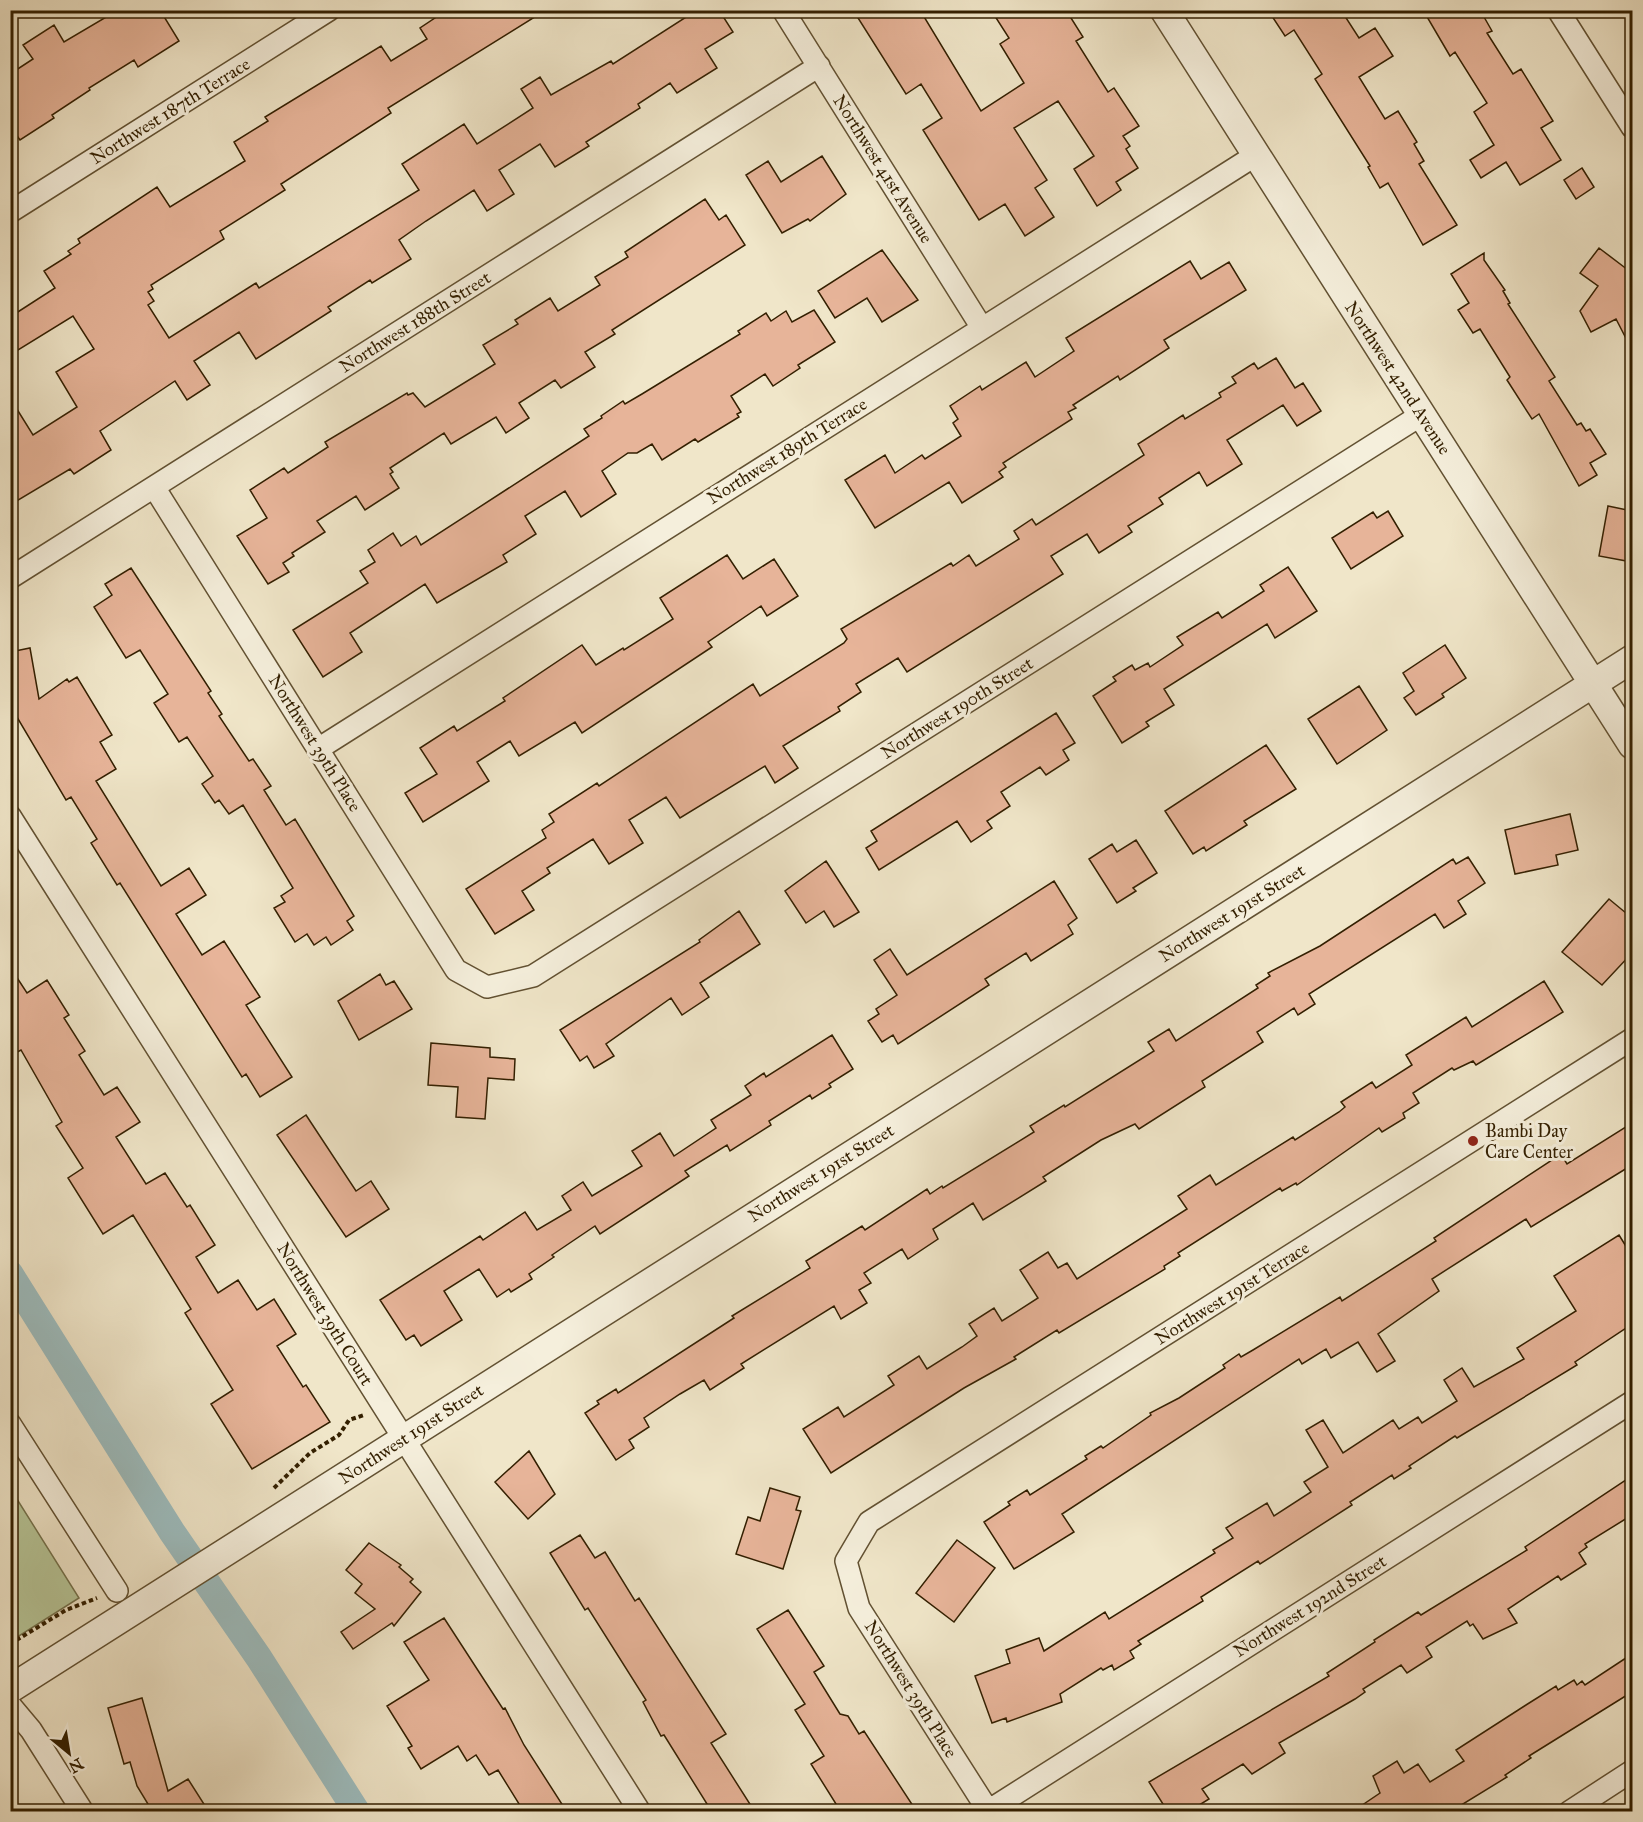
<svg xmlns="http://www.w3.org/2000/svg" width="1643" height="1822" font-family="'IM FELL Great Primer',serif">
<rect width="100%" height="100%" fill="#f0e6c9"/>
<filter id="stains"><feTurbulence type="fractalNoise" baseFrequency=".00333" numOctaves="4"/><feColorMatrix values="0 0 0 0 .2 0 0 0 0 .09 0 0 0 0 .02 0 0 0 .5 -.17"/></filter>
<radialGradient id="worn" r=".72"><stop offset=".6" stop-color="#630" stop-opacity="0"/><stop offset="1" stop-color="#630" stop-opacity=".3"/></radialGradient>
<path fill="#b7c698" stroke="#75724c" stroke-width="1.5" d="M10 1488 79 1598 11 1641H10Z"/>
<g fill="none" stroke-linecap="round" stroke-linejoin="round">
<path stroke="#9dbdbf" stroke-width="27" d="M10 1274 172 1532 259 1658 357 1812"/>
</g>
<path fill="#e7b499" stroke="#331f00" stroke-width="1.5" d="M118 10H160L179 41 138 67 134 60 89 88 90 90 52 115 54 118 20 140 10 126V74L33 59 23 45 54 25 64 42Z
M447 10H546L388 108 391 113 281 184 285 190 220 231 224 239 151 285 153 289 148 292 154 301 148 305 169 338 256 283 259 288 419 190 402 164 464 124 477 144 533 108 521 89 540 77 551 95 611 61 613 64 697 10H719L733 32 705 49 717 68 677 93 670 83 638 104 640 108 586 142 589 146 555 167 540 144 499 170 514 194 487 211 474 190 426 221 399 240 411 259 372 283 370 280 328 307 331 311 256 359 239 332 194 361 210 385 187 400 175 381 100 431 111 450 74 474 70 469 10 505V398L33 435 77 407 56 372 94 349 73 316 10 355V317L55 288 44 271 71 254 68 251 80 243 78 239 157 187 170 207 245 161 234 142 268 121 265 117 381 46 391 61 427 39 420 28Z
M853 10H920L981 111 1024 83 1000 44 1009 38 991 10H1066L1083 37 1076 41 1108 92 1114 88 1139 126 1123 136 1130 146 1126 149 1138 168 1116 182 1121 190 1097 206 1074 169 1094 156 1058 101 1014 128 1047 180 1035 188 1054 217 1025 236 1005 204 979 220 923 130 942 118 921 84 906 94Z
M1268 10H1341L1359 38 1375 28 1393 56 1359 77 1385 119 1398 111 1417 142 1414 144 1424 161 1419 164 1457 225 1423 245 1388 183 1380 188 1368 167 1370 166 1315 79 1322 74 1294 30 1285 36Z
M1423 10H1480L1492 31 1487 33 1513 74 1521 69 1553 121 1541 128 1561 160 1520 185 1506 162 1481 178 1470 160 1494 145 1474 112 1487 103 1455 52 1450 56Z
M822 156 846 194 810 221 808 219 782 233 746 175 768 161 781 182Z
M1582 168 1594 187 1576 199 1564 180Z
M705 199 719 220 726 215 745 245 612 330 615 334 585 352 595 367 561 388 555 380 519 403 529 418 506 433 496 417 451 444 444 433 390 468 393 472 390 474 399 488 365 510 356 496 317 521 325 532 292 553 294 556 283 563 289 572 268 584 237 536 267 518 250 490 284 468 288 473 328 447 325 442 407 393 408 395 413 393 425 407 495 364 483 345 518 324 515 320 550 298 558 311 600 285 595 277 628 257 625 252Z
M1599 248 1632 273V350L1616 319 1591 332 1580 311 1598 286 1580 273Z
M882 250 918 300 882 322 867 298 835 318 818 291Z
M1484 253V260L1505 290 1503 291 1510 303 1508 304 1555 377 1549 381 1577 425 1581 423 1586 431 1590 429 1606 454 1590 463 1597 475 1579 486 1539 414 1532 419 1507 380 1510 377 1480 329 1473 333 1458 310 1469 303 1451 274Z
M1190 261 1201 279 1229 262 1246 290 1164 340 1169 348 1120 380 1118 376 1073 405 1076 408 1068 412 1072 419 1003 463 1006 467 999 472 1003 477 962 503 949 482 875 528 845 480 885 455 895 473 922 455 925 459 961 436 953 423 958 419 950 406 980 386 982 390 1026 362 1035 377 1074 351 1066 338Z
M814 310 835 342 798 365 800 368 773 386 765 374 731 396 741 412 737 414 739 417 698 442 695 439 662 460 652 444 637 453H628L602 471 616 494 581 517 565 491 525 516 536 534 503 555 507 562 437 603 425 584 350 633 362 652 323 677 293 630 368 583 360 571 375 562 368 550 393 533 401 546 416 536 421 545 589 436 584 429 602 418 601 416 623 401 625 404 642 394 740 334 738 331 766 313 771 321 786 311 792 322Z
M1276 358 1295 388 1303 383 1321 411 1297 426 1283 405 1227 440 1242 464 1207 486 1199 472 1159 498 1163 504 1128 526 1132 532 1099 553 1087 534 1051 556 1063 574 907 672 898 658 856 684 861 692 838 707 840 711 783 746 798 768 775 783 765 766 680 818 666 797 629 820 643 843 609 864 593 839 547 868 550 873 522 891 534 910 495 934 466 889 546 838 542 830 554 822 549 814 597 783 599 786 753 684 760 696 844 643 847 639 841 629 951 563 953 566 969 555 976 566 1019 539 1014 531 1032 519 1036 525 1144 455 1138 444 1183 415 1185 419 1221 397 1219 393 1236 383 1232 377 1254 363 1258 369Z
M1608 506 1632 511V562L1599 556Z
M1388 511 1403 536 1351 569 1332 538 1373 512 1377 518Z
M727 555 743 579 774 559 798 596 767 616 761 606 708 642 712 647 582 733 575 722 519 756 510 741 477 762 489 781 423 822 405 793 437 774 420 748 454 726 457 731 505 701 503 698 582 645 596 665 623 648 624 650 673 619 660 598Z
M1288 567 1317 611 1275 638 1267 624 1164 689 1174 705 1146 722 1149 726 1122 743 1093 696 1116 681 1113 677 1132 665 1135 670 1148 663 1150 667 1183 645 1177 637 1218 612 1222 618 1264 591 1260 585Z
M131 568 211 691 208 693 222 714 219 716 249 761 253 759 271 786 264 790 286 825 295 819 354 916 347 921 353 930 331 945 326 937 314 945 307 934 295 942 274 908 285 902 281 896 293 888 243 805 229 814 219 800 215 803 202 784 213 776 187 737 179 742 154 703 168 694 140 650 126 658 94 607 112 595 105 584Z
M1445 645 1466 678 1442 694 1444 697 1416 715 1404 698 1414 691 1403 673Z
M30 648 39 699 67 679 69 682 77 677 112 735 100 742 116 769 96 781 161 886 189 868 206 895 176 914 202 955 224 941 260 997 246 1005 292 1077 260 1097 246 1074 242 1077 120 883 117 885 91 843 97 839 71 797 66 800 14 712H10V652Z
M1359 686 1387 730 1337 764 1308 719Z
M1056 713 1075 743 1063 750 1069 760 1046 775 1040 767 1001 792 1010 806 987 821 992 828 971 842 957 821 879 870 866 848 877 841 871 831Z
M1266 745 1296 789 1244 821 1247 825 1206 851 1204 847 1193 854 1165 811Z
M1570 814 1578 850 1556 855 1558 865 1515 874 1505 830Z
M1136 840 1157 873 1133 888 1136 891 1117 903 1089 859 1112 844 1117 852Z
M1468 857 1485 883 1458 901 1466 914 1444 928 1435 914 1309 994 1315 1004 1298 1015 1294 1008 1257 1032 1263 1042 1202 1081 1205 1087 1139 1129 1135 1124 1101 1140 1043 1177 1046 1181 983 1220 973 1203 933 1229 938 1239 908 1259 902 1249 864 1273 871 1283 859 1290 867 1303 841 1319 834 1306 741 1364 744 1368 710 1390 704 1380 680 1394 644 1418 649 1427 629 1440 634 1448 616 1460 585 1413 599 1404 597 1401 616 1389 618 1393 734 1318 732 1316 810 1268 806 1261 862 1226 865 1230 927 1189 930 1194 942 1186 943 1188 1034 1132 1030 1126 1064 1105 1065 1107 1154 1051 1148 1042 1169 1029 1176 1041 1258 988 1256 985 1270 976 1268 973 1320 946 1453 859 1456 864Z
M826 861 859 912 834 927 824 911 806 923 785 891Z
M1054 881 1077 918 1068 925 1073 934 1031 961 1026 953 985 979 989 985 898 1044 893 1035 882 1042 868 1021 879 1014 876 1009 897 995 874 960 890 949 907 975Z
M1609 899 1632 918V953L1602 985 1562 952Z
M739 911 760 944 700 983 709 997 682 1015 671 998 606 1044 614 1056 594 1068 587 1056 580 1061 560 1030 700 942 699 940Z
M10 967 27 993 47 980 69 1015 64 1018 85 1051 79 1055 104 1095 117 1087 140 1122 116 1137 146 1184 165 1173 187 1207 190 1205 215 1245 196 1257 218 1293 238 1280 257 1310 274 1299 296 1334 277 1346 303 1387 306 1385 330 1422 252 1469 211 1404 233 1390 185 1313 191 1309 133 1215 103 1234 68 1178 83 1168 56 1126 62 1122 21 1050 10 1056Z
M380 974 386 985 394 981 412 1009 359 1040 338 1001Z
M1544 981 1563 1012 1476 1065 1473 1061 1454 1070 1452 1068 1413 1093 1419 1103 1403 1113 1405 1118 1382 1132 1379 1128 1297 1185 1296 1183 1282 1191 1280 1188 1178 1253 1180 1256 1164 1266 1165 1269 1059 1333 1057 1330 1014 1357 1016 1359 964 1388 831 1473 803 1429 838 1407 844 1417 894 1385 888 1376 919 1356 927 1369 962 1347 977 1336 969 1324 994 1308 1002 1321 1038 1298 1020 1270 1048 1252 1058 1268 1067 1263 1077 1279 1187 1209 1178 1196 1210 1175 1216 1185 1293 1137 1295 1140 1339 1112 1345 1107 1341 1102 1372 1082 1376 1088 1412 1065 1406 1055 1466 1017 1472 1027Z
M832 1035 853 1069 829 1084 831 1087 812 1099 810 1095 769 1121 771 1125 730 1151 727 1145 685 1171 689 1176 600 1234 595 1226 552 1255 554 1257 529 1274 532 1279 511 1292 509 1289 497 1297 479 1269 444 1291 462 1320 421 1346 414 1335 406 1340 380 1300 480 1236 483 1240 525 1212 537 1230 571 1210 562 1196 583 1182 592 1196 642 1166 632 1151 660 1133 674 1156 716 1128 711 1120 751 1095 745 1086 764 1073 766 1077Z
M431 1043 490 1048V1057L515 1059 514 1080 488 1078 485 1119 456 1117 458 1087 428 1085Z
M306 1115 356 1191 371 1181 389 1209 346 1237 277 1135Z
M1632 1123V1165L1531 1227 1526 1219 1432 1279 1439 1291 1378 1334 1395 1361 1377 1372 1358 1342 1331 1358 1326 1349 1302 1364 1299 1359 1062 1514 1074 1532 1014 1569 984 1522 1010 1505 1008 1502 1027 1490 1030 1495 1087 1459 1085 1456 1101 1446 1103 1448 1151 1415 1150 1413 1179 1398 1225 1368 1223 1365 1239 1354 1241 1357 1253 1350 1340 1297 1342 1301 1436 1241 1434 1238 1561 1154 1567 1164Z
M1619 1235 1632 1256V1324L1575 1362 1577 1365 1457 1438 1455 1436 1409 1466 1411 1468 1394 1479 1392 1475 1350 1502 1352 1505 1260 1564 1258 1561 1201 1597 1203 1601 1138 1641 1141 1644 1130 1651 1134 1658 1114 1670 1112 1665 1103 1670 1101 1668 1060 1694 1062 1702 1007 1722 1006 1718 992 1723 975 1676 1010 1663 1006 1650 1039 1638 1044 1651 1105 1612 1109 1619 1215 1553 1213 1550 1233 1538 1226 1528 1267 1503 1274 1516 1311 1492 1304 1482 1328 1467 1306 1430 1323 1420 1343 1453 1393 1420 1399 1429 1418 1417 1422 1423 1457 1401 1444 1380 1462 1368 1474 1387 1524 1359 1517 1348 1576 1311 1554 1276Z
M529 1451 555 1494 528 1519 495 1482Z
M1632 1476V1515L1585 1544 1587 1547 1579 1553 1586 1564 1561 1580 1558 1576 1508 1609 1517 1623 1483 1639 1473 1624 1470 1626 1467 1621 1426 1647 1432 1657 1407 1673 1401 1665 1363 1689 1365 1692 1355 1699 1279 1743 1285 1753 1252 1774 1243 1764 1202 1789 1209 1799 1188 1812H1168L1149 1782 1329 1676 1327 1673 1375 1642 1374 1640 1418 1612 1421 1615 1527 1550 1525 1547Z
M770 1488 800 1497 796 1510 801 1511 783 1569 736 1554 748 1517 760 1521Z
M580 1535 595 1558 605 1552 635 1601 639 1598 726 1734 711 1743 755 1812H712L664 1735 661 1736 643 1702 646 1700 588 1608 585 1610 550 1553Z
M957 1540 995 1568 954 1622 916 1593Z
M369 1543 401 1565 399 1567 413 1579 410 1582 421 1592 394 1626 392 1623 353 1649 341 1632 375 1609 355 1593 362 1584 346 1570Z
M788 1610 824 1666 814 1672 840 1714 848 1716 859 1734 864 1731 917 1812H841L811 1764 824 1756 795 1710 805 1704 757 1629Z
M444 1618 503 1709 505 1708 524 1745 567 1812H524L498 1770 489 1775 476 1755 467 1761 458 1746 421 1769 408 1748 412 1746 387 1706 429 1680 404 1642Z
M1632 1654V1692L1529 1756 1531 1758 1505 1775 1507 1777 1450 1812H1352L1380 1793 1373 1776 1397 1761 1404 1773 1418 1764 1430 1782 1464 1761 1456 1750 1526 1705 1556 1686 1558 1690 1574 1680 1577 1685 1582 1681 1585 1685Z
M142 1698 168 1791 188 1779 209 1812H136L148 1804 137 1786 130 1762 124 1764 108 1708Z"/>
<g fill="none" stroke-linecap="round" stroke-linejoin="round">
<g stroke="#625132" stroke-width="24">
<path id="minor" d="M783 10 982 328
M1558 10 1632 127
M10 212 329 10
M154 487 456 970 487 987 533 976 1421 415
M10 578 819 66
M318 749 1256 155
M10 816 640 1812
M10 1424 117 1591
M10 1705 31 1730 83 1812
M988 1811 1632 1402
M989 1812 859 1608 846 1561 869 1522 1632 1039
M1569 1812 1632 1771"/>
</g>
<g stroke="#625132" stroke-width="30">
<path id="tertiary" d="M1164 10 1632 745
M10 1689 1632 659"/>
</g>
<path stroke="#331f00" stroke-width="4" stroke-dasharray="4.5 3" stroke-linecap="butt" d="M274 1488 310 1453 339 1435 349 1420 364 1415
M10 1644 66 1610 97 1598"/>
<use href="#minor" stroke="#f5efdc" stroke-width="21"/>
<use href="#tertiary" stroke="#f5efdc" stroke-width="27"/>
</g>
<circle fill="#8f2418" stroke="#f5efdc" stroke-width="2" cx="1473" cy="1141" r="6"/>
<g text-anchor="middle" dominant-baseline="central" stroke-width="6" stroke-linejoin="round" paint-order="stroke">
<g font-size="18" fill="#331f00" stroke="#f5efdc">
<text transform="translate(170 111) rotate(-32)">Northwest 187th Terrace</text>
<text transform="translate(883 169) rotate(58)">Northwest 41st Avenue</text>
<text transform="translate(415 322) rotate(-32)">Northwest 188th Street</text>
<text transform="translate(1398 378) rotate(57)">Northwest 42nd Avenue</text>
<text transform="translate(787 451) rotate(-32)">Northwest 189th Terrace</text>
<text transform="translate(957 708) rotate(-32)">Northwest 190th Street</text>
<text transform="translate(315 743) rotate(58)">Northwest 39th Place</text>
<text transform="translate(1232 913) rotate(-32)">Northwest 191st Street</text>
<text transform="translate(821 1173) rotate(-32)">Northwest 191st Street</text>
<text transform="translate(1232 1293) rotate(-32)">Northwest 191st Terrace</text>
<text transform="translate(325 1314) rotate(58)">Northwest 39th Court</text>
<text transform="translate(411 1434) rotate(-33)">Northwest 191st Street</text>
<text transform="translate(1310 1606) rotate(-32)">Northwest 192nd Street</text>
<text transform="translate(911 1689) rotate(58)">Northwest 39th Place</text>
</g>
<g font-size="18" fill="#331f00" stroke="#f5efdc" text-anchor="start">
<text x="1485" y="1131">Bambi Day<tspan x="1485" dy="21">Care Center</tspan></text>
</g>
</g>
<rect width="1643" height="1822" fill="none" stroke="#f0e6c9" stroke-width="36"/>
<rect x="12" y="12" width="1619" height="1798" fill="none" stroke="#331f00" stroke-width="3"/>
<rect x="18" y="18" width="1607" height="1786" fill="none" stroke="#331f00" stroke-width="1.5"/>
<g transform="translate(69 1753) rotate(150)" stroke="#f5efdc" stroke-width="4.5" paint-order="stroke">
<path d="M0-4.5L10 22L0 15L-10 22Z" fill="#331f00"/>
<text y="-9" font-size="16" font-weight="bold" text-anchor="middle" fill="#331f00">N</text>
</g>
<rect width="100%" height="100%" filter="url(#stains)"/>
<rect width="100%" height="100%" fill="url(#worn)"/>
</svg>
